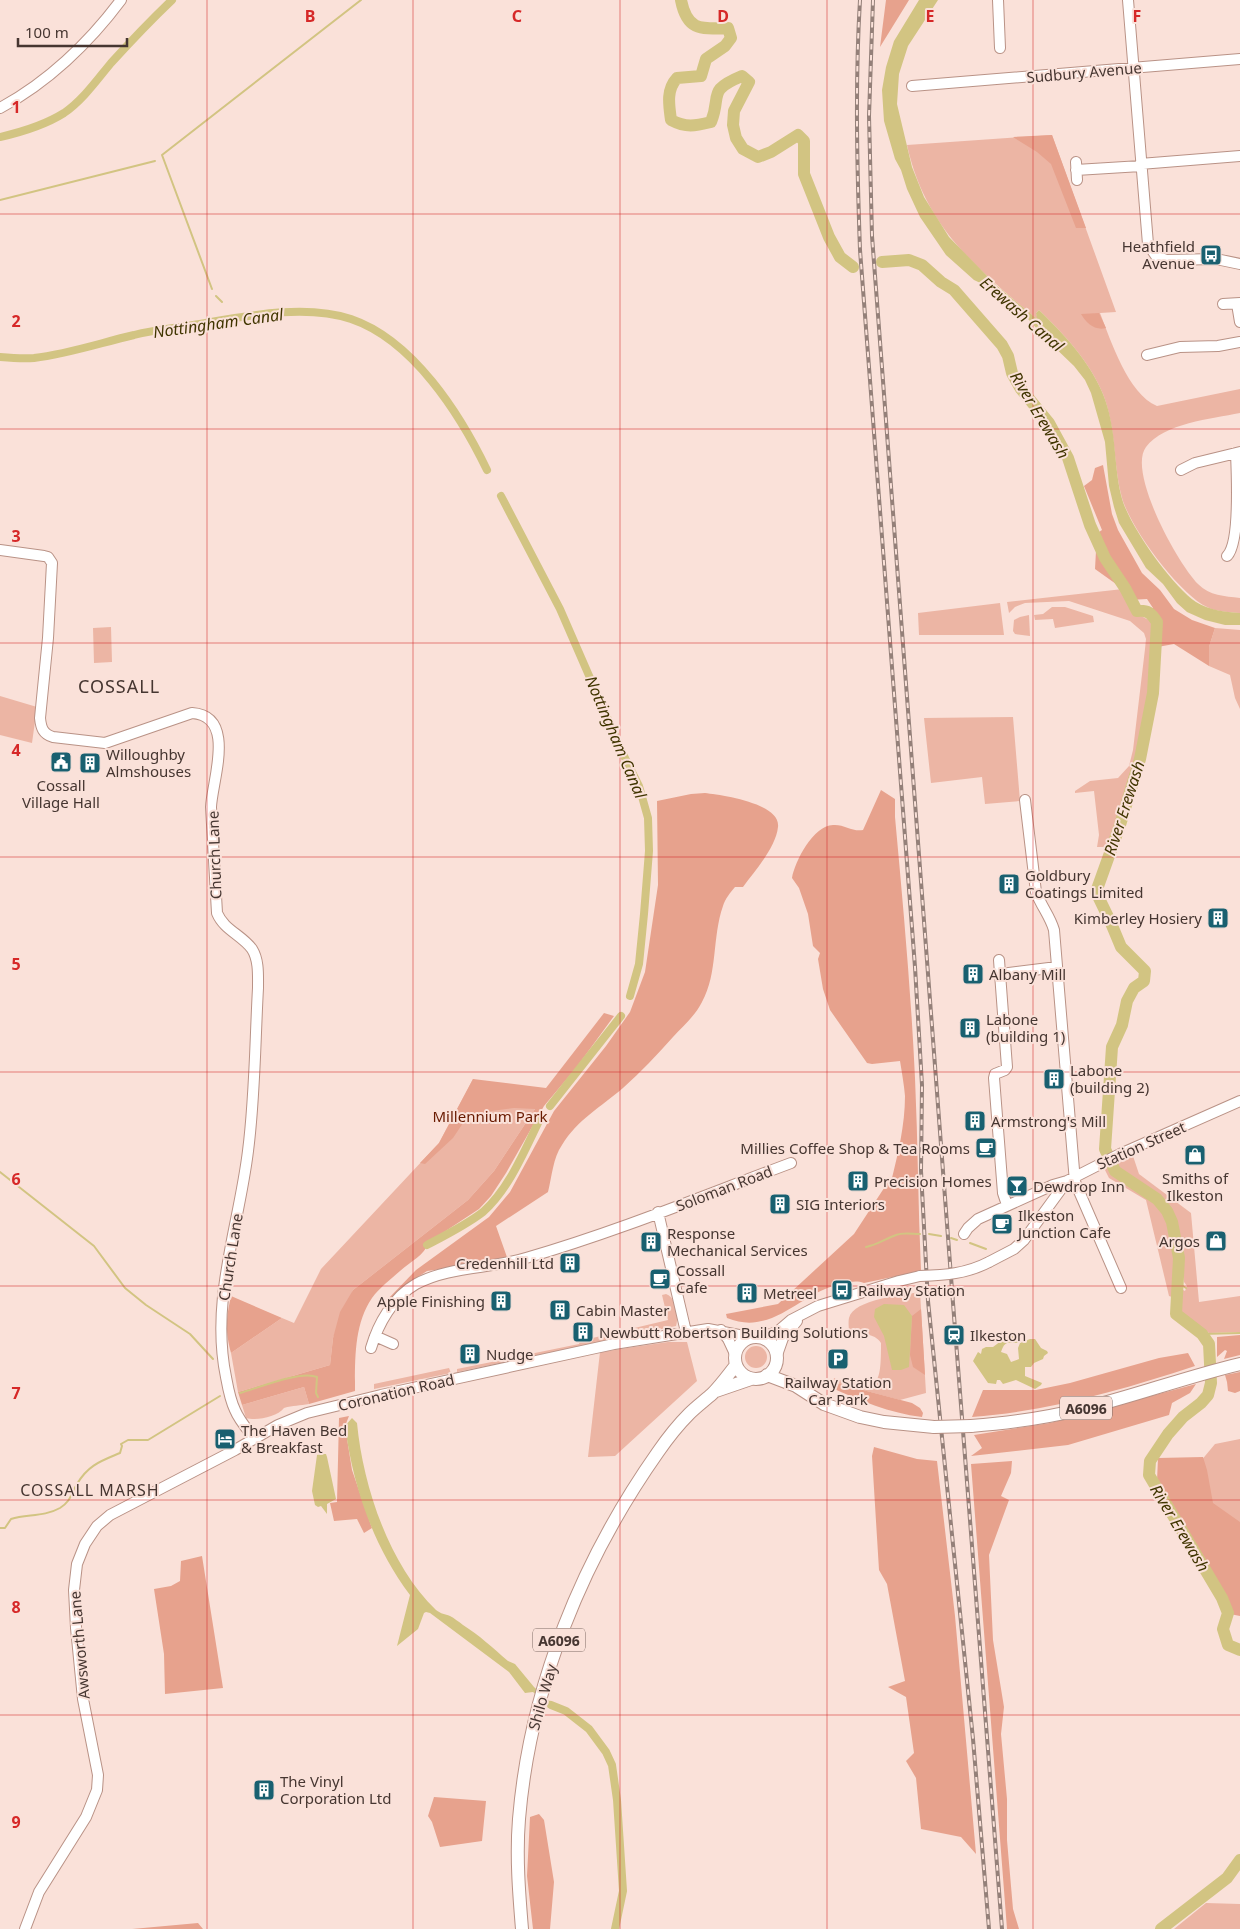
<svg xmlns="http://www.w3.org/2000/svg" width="1240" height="1929" font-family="'Noto Sans',sans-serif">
<rect width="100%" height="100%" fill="#fae1d9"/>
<path fill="#ecb5a4" d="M1052 135 1116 312 1100 313C1111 341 1128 394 1157 406L1240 389V413C1211 419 1164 423 1146 447 1127 472 1178 564 1198 584 1210 596 1224 596 1240 598V613C1229 612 1217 612 1207 607 1179 594 1127 524 1121 494 1113 461 1116 427 1103 394 1090 362 1064 334 1039 310L1036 313 1038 320C976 268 925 227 907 145Z
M1123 589 1136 613 1152 622C1152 673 1147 725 1132 774 1125 799 1116 823 1107 847H1097L1099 835 1094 791 1075 793V791L1090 781 1118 778 1129 766 1133 750 1145 649 1146 639 1144 633 1130 621 1069 601 1025 603 1015 607 1009 613 1007 602Z
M1000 603 1004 635H919L918 613Z
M1052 607H1065L1093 616 1094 622 1055 628 1053 619 1035 620 1034 615 1043 614Z
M1029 615 1030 636 1015 634 1013 631 1014 620 1020 617Z
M111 627 112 662 94 663 93 628Z
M1215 628 1240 630V709L1235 698 1230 675 1209 666V647Z
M0 696 37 707 32 743 0 735Z
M1013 717 1020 801 985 804 982 777 931 783 924 718Z
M473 1079 535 1109 494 1171 468 1200 353 1290 333 1338 330 1365 238 1392 231 1353 282 1318 294 1323 321 1269 439 1143Z
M1133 1156 1139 1174 1191 1213 1199 1302 1240 1296V1332L1209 1333 1180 1312 1181 1289 1185 1291 1187 1286 1184 1282C1183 1253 1182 1215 1155 1196 1143 1187 1129 1179 1117 1169L1115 1164Z
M1108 1166C1116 1180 1132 1185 1145 1194 1180 1217 1177 1261 1175 1298L1169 1296 1146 1200 1109 1178 1104 1168Z
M920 1292 926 1393 900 1400 833 1382 834 1378C878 1392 881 1389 881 1343 874 1332 861 1335 849 1334 849 1329 848 1322 849 1318 854 1299 903 1295 920 1292Z
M666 1294C676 1297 679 1317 676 1326L457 1372V1369L579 1344 580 1341 668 1320 662 1295Z
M668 1342H687L697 1381 615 1456 588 1457 600 1352Z
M745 1357a11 11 0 1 1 22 0a11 11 0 1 1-22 0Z
M449 1368 451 1373 374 1389V1384Z
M304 1387 309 1404C300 1406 293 1405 284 1408 277 1417 257 1421 246 1418L242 1405Z
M1240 1439V1535L1216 1521 1190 1474 1215 1444Z
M1206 1903 1240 1904V1929H1174Z"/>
<path fill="#e7a28d" d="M886 0H909L880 47Z
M1052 135 1086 228H1076L1051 164 1037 152 1013 137Z
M1099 313 1106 328C1095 331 1086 323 1081 314Z
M1103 465 1112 514 1118 530 1142 573 1160 590 1174 609 1192 620 1215 628 1209 647V666L1174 644 1152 648V622L1147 619 1153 608 1147 599 1129 600 1123 589 1095 569 1096 551 1090 538 1102 530 1084 486 1092 480 1095 468Z
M881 790 895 799V817C903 904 911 991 915 1078 918 1143 918 1207 921 1271L864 1283C856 1280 850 1282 841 1284 800 1292 773 1337 727 1318L726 1314 778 1304 854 1234 888 1182H891C898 1154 905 1125 905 1096 904 1085 902 1073 900 1061L872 1064 867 1063 830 1010 823 989 818 959 820 953 813 946 808 914 799 888 792 878C795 861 813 826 833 825 844 824 852 832 863 830Z
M705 793C721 795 781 803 778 827 776 847 755 871 743 887H735C730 893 725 899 723 906 712 937 718 973 702 1002 695 1016 683 1026 673 1037 657 1055 641 1072 623 1088 601 1107 578 1119 562 1145 553 1158 552 1176 548 1192L496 1226 508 1260 427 1271 407 1284 386 1306V1301L416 1270 489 1217 510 1192 554 1111 606 1046 630 1012 645 972 658 885 657 801 691 794Z
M604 1013 614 1016 576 1068 544 1106 506 1173 491 1196 479 1209 429 1242C424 1256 411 1261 400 1271 391 1279 379 1288 372 1298 354 1324 355 1360 355 1391L309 1404 304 1387 242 1405 238 1392 330 1365 333 1338 340 1312 353 1290 468 1200 494 1171 535 1109 514 1108 477 1113 467 1117 453 1138 425 1164 420 1163 439 1143 473 1079 546 1088Z
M231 1296 282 1318 231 1353C225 1330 226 1319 231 1296Z
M921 1309 925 1375 913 1367 910 1355 912 1316Z
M1240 1335V1355L1224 1359 1227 1351 1225 1350 1217 1357V1337Z
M1188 1353 1195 1366C1122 1390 1049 1411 972 1417L983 1390H1036L1070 1383 1159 1358Z
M1240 1372V1391L1235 1393 1228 1391 1227 1382 1225 1375Z
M833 1382 912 1403 920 1408 923 1413 922 1417C889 1413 861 1401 830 1387Z
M1196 1384 1190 1393 1172 1403 1169 1415 1068 1445 971 1456 982 1448 974 1435 1050 1423Z
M349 1416 345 1426 352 1470 372 1528 364 1533 357 1519 334 1521 330 1503 337 1502 339 1418Z
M874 1447 917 1459 937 1461 955 1616 976 1854 961 1837 921 1829 916 1778 906 1761 914 1753 906 1697 888 1687 905 1681 887 1584 879 1570 872 1456Z
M1203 1457 1207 1470 1213 1503 1240 1522V1616L1230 1614 1157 1481 1158 1458Z
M1012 1461 1011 1473 1001 1496 1009 1500 989 1555 993 1640 1004 1707 1001 1734 1007 1799V1840L1013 1909 1019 1929H1007L971 1464Z
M202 1556 223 1688 165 1694 164 1654 154 1589 171 1586 180 1581 181 1561Z
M434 1797 486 1801 482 1841 440 1847 432 1822 428 1816Z
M539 1814 544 1820 554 1882 550 1929H533L527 1876 530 1817Z
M198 1923 203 1929H132Z"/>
<path fill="#d2c482" d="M919 0H938L908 46 899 74 897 104 912 167 924 197 949 237 996 285 1037 319 1036 313 1039 310C1064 334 1090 362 1103 394 1117 429 1113 460 1121 495 1127 523 1172 586 1196 602 1209 610 1225 612 1240 613V625H1225L1205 620 1187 612 1177 603 1163 584 1146 568 1119 523 1114 507 1109 486 1105 442 1091 393 1085 380 1074 366 1049 342 1028 319 993 289 974 280 946 255 920 217 907 189 901 170 895 159 884 121 882 90 886 67 894 41Z
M884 1304 904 1305 912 1316 909 1367 901 1370H892L884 1336 874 1317 875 1309Z
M1009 1335 1014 1336 1018 1340V1343C1008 1343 1005 1340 1001 1352L1007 1354 1011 1362 1019 1359 1018 1348 1020 1343 1030 1339H1035L1041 1348 1047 1351 1048 1353 1044 1356 1043 1359 1034 1363 1031 1367H1025V1376L1042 1383 1041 1385 1035 1389 1016 1380 1003 1384 1000 1380H997L996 1384 988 1383 973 1361 978 1352 981 1354 982 1349 986 1347H993Z
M352 1418 357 1423C363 1486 389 1565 436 1610 441 1614 445 1614 450 1616 454 1618 459 1622 463 1625 479 1635 493 1648 508 1661L515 1664 534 1687 552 1703 550 1707 533 1692 525 1693 509 1672 430 1613 426 1612 424 1613 418 1629 397 1646 410 1595C373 1546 353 1486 345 1426Z
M320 1454H326L327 1457 336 1499 327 1504V1514L321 1506 318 1507 315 1505 312 1491 317 1455Z"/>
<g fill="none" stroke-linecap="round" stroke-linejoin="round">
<path stroke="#d2c482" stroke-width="2" d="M0 200 155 161
M212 289 162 155 361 0
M216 296 222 302
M0 1172 94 1246 125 1288 146 1305 190 1334 213 1359
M929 1234 941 1236
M951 1238 957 1240
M970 1243 986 1249
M866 1247C877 1245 885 1239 896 1235 903 1232 912 1234 920 1234
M1178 1283 1186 1288
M1202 1334 1240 1333
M240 1393C258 1388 301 1370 317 1377L316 1393 318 1397
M0 1528H5L11 1519C27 1514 44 1517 60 1508 71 1501 71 1494 77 1484 88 1465 101 1461 120 1453L122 1446 121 1444 128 1440H148L220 1396"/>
<path stroke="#d2c482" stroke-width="8" d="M0 137C22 132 45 125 64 113 82 101 97 80 111 63 131 41 151 20 172 0
M0 357C11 358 23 359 34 358 68 354 100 343 134 335 153 330 174 328 193 325 241 317 304 303 351 319 413 340 460 414 487 470
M501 496 560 609 624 756 639 786 648 818 649 851 644 914 639 964 630 996
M550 1106 621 1016
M427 1245C446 1235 466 1225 483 1212 510 1188 525 1149 541 1117
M551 1705 566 1711 589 1729 606 1752 612 1765 617 1800 623 1891 615 1929"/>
<path stroke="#d2c482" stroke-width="12" d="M681 0C687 31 701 29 728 28L731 38 725 46 706 59 701 76 677 78C666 90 669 105 671 120 686 128 695 126 711 122 722 95 706 91 742 76L749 82 734 111 733 125 736 138 743 149 758 157 771 152 798 135 804 141V174L829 237 840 257 853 267
M882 262 909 260 922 265 941 282 954 290 1002 345 1008 356 1012 373 1021 389 1049 423 1068 458 1090 525 1105 558 1125 588 1137 611C1148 610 1151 613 1157 622L1153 693 1140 759 1120 825 1096 892 1111 923 1121 947 1145 971 1144 981 1134 988 1127 1001 1122 1025 1112 1047 1105 1149 1115 1171 1157 1199 1167 1211 1172 1222 1179 1258 1176 1314 1202 1334 1209 1344 1211 1383 1208 1395 1201 1403 1183 1417 1168 1434 1150 1461 1149 1475 1222 1598 1228 1613 1223 1629 1228 1645 1240 1650
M1161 1929 1227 1878 1240 1860"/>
<g stroke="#b99286" stroke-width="12">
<path id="minor" d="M998 0 1000 48
M1128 0 1148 244 1156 256 1166 260 1216 259 1240 264
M912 86 1240 59
M0 108C47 83 89 43 121 0
M1076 162 1077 180
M1140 164 1240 156
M1076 170 1141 166
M1223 304 1240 303
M1237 304 1240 322
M1147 355 1180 347 1218 346 1240 342
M1181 470 1195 463 1240 452
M0 550 44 556 48 557 52 563 48 638 40 718C41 728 43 734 53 737L105 743 192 713C237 716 212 781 211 807L217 913C224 930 242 935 252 949 259 960 258 975 258 988 255 1042 255 1097 248 1151 239 1226 210 1300 226 1377 228 1388 230 1400 235 1410 239 1420 247 1429 254 1438
M1227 556C1240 543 1237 476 1236 453
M1025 800 1036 892C1041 906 1050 916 1054 930L1075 1182 1121 1288
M999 960 1007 1067 1005 1070 995 1074 994 1078 1003 1193 1007 1205
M1001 974 1057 967
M658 1212 686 1332
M964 1234 968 1228 978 1219 1053 1185 1067 1181
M989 1262 1014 1249 1024 1240 1067 1181 1120 1154 1240 1101
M721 1330 728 1339 735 1354
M375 1336 393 1344
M762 1337 777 1332 791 1320 818 1306 899 1281 920 1276
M371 1348C378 1324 393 1297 416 1284 449 1266 491 1269 526 1258 616 1232 703 1196 791 1163
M777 1355 783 1338 797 1321
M25 1929 39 1892 86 1817 97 1790 98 1775 83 1699 76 1628 74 1590 77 1564 85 1544 97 1526 110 1515 235 1450 278 1425 307 1413 381 1395 614 1344 708 1329 749 1337"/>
</g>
<g stroke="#b99286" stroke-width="14">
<path id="major" d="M735 1358a21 21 0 1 1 42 0a21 21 0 1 1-42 0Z
M767 1375 796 1386 824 1404 860 1417 884 1422 934 1427
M716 1391 751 1379
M971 1426C1007 1423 1042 1419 1077 1410 1132 1397 1185 1377 1240 1364
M522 1929C519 1893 516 1856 519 1819 530 1687 582 1560 658 1452 667 1439 678 1425 689 1414 696 1407 704 1401 712 1394 721 1385 728 1375 736 1365"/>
</g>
<use href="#minor" stroke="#fff" stroke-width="10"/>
<use href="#major" stroke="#fff" stroke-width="12"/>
<g stroke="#948079" stroke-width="4">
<path id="rail" d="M860 0C855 83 857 166 860 250L915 967 922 1085 921 1171 928 1301 973 1739 989 1929
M873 0 869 116 872 236 953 1303 1002 1929"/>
</g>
<use href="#rail" stroke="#fae1d9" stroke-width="2" stroke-dasharray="5.5" stroke-linecap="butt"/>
<g stroke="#b99286" stroke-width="12" stroke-linecap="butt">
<path id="minor-bridge" d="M920 1276C945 1275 966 1274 989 1262"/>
</g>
<g stroke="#b99286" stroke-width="14" stroke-linecap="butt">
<path id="major-bridge" d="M934 1427 971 1426"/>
</g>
<use href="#minor-bridge" stroke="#fff" stroke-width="10"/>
<use href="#major-bridge" stroke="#fff" stroke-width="12"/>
</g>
<path fill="none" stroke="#d62828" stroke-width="1" stroke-opacity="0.55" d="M207 0V1929M413 0V1929M620 0V1929M827 0V1929M1033 0V1929M0 214H1240M0 429H1240M0 643H1240M0 857H1240M0 1072H1240M0 1286H1240M0 1500H1240M0 1715H1240"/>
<defs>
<g id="bus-square" transform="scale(1.125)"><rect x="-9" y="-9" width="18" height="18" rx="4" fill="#196070" stroke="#fae1d9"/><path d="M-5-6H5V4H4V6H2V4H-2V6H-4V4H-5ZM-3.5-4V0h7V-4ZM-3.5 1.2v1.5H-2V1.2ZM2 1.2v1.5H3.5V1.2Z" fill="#fff"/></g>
<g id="civic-square" transform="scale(1.125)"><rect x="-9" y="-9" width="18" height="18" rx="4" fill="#196070" stroke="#fae1d9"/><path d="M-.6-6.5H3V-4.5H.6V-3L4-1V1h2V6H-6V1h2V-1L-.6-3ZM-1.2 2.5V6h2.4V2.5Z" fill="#fff"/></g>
<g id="building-square" transform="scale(1.125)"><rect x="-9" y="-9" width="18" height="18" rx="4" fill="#196070" stroke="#fae1d9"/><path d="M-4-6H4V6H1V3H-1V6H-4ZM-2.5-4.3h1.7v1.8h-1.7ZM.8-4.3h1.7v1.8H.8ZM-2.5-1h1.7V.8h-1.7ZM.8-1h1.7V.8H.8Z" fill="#fff"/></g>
<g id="cafe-square" transform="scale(1.125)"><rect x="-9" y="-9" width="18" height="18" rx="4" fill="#196070" stroke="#fae1d9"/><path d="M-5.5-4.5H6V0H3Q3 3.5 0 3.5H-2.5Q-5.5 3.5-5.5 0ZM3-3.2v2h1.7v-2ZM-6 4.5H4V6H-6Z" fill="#fff"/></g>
<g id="shop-square" transform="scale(1.125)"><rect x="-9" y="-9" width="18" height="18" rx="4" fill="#196070" stroke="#fae1d9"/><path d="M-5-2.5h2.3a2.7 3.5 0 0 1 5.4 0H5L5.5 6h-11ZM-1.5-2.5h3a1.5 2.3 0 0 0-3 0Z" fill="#fff"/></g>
<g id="bar-square" transform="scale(1.125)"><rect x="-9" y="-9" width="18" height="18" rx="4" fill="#196070" stroke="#fae1d9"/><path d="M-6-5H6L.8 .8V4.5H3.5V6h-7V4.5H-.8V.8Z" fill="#fff"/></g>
<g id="station-square" transform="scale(1.125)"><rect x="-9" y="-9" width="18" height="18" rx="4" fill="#196070" stroke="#fae1d9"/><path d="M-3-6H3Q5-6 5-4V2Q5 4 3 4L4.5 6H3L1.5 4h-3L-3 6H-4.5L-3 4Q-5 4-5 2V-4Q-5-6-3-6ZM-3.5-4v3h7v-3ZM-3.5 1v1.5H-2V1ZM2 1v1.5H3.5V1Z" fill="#fff"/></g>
<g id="parking-square" transform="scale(1.125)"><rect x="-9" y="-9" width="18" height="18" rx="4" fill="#196070" stroke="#fae1d9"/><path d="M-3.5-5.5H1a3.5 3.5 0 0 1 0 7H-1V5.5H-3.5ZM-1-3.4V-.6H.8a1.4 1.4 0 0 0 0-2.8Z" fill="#fff"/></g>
<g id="hotel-square" transform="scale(1.125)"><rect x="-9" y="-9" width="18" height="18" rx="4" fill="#196070" stroke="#fae1d9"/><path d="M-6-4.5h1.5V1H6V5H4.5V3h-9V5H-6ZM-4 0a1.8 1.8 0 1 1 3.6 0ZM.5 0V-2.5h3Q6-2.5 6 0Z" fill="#fff"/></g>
</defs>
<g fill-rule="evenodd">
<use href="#bus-square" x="1211" y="255"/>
<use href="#civic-square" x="61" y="762"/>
<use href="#building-square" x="90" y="763"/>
<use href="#building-square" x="1009" y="884"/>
<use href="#building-square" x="1218" y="918"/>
<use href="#building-square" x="973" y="974"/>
<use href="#building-square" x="970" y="1028"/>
<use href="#building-square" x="1054" y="1079"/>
<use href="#building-square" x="975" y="1121"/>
<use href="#cafe-square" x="986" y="1148"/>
<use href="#shop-square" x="1195" y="1155"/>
<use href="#building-square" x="858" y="1181"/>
<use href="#bar-square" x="1017" y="1186"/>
<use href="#building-square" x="780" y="1204"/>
<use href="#cafe-square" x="1002" y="1224"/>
<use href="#shop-square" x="1216" y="1241"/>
<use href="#building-square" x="651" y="1242"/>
<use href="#building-square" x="570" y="1263"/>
<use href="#cafe-square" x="660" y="1279"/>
<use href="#bus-square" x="842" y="1290"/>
<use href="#building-square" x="747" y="1293"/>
<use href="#building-square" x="501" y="1301"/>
<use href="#building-square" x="560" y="1310"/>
<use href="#building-square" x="583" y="1332"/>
<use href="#station-square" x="954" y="1335"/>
<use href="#building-square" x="470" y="1354"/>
<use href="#parking-square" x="838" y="1359"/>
<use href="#hotel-square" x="225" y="1439"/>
<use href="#building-square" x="264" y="1790"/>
</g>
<g text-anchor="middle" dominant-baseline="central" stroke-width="4" stroke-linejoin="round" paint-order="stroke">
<g fill="#fae1d9" stroke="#7c6963" stroke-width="1">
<rect x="1060" y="1396.5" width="52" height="23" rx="4"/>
<rect x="533" y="1628.5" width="52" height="23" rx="4"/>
</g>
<g font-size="14" font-weight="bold" fill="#463631">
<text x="1086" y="1408">A6096</text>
<text x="559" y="1640">A6096</text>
</g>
<g font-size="15" fill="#463631" stroke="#fae1d9">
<text transform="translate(1084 72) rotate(-5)">Sudbury Avenue</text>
<text transform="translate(214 855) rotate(-92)">Church Lane</text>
<text transform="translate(1141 1145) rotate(-24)">Station Street</text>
<text transform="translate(724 1188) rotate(-21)">Soloman Road</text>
<text transform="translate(230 1257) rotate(-81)">Church Lane</text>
<text transform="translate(396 1392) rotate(-13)">Coronation Road</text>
<text transform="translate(79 1645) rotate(-95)">Awsworth Lane</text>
<text transform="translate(542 1697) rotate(-74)">Shilo Way</text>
</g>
<g font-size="15" fill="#463631" stroke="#fae1d9" text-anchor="start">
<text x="1195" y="246" text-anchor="end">Heathfield<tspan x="1195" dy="17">Avenue</tspan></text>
<text x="106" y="754">Willoughby<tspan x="106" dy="17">Almshouses</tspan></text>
<text x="61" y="785" text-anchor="middle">Cossall<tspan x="61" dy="17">Village Hall</tspan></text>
<text x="1025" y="875">Goldbury<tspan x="1025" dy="17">Coatings Limited</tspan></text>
<text x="1202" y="918" text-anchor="end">Kimberley Hosiery</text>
<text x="989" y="974">Albany Mill</text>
<text x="986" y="1019">Labone<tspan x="986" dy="17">(building 1)</tspan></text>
<text x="1070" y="1070">Labone<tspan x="1070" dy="17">(building 2)</tspan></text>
<text x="991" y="1121">Armstrong's Mill</text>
<text x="970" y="1148" text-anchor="end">Millies Coffee Shop &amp; Tea Rooms</text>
<text x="1195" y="1178" text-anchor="middle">Smiths of<tspan x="1195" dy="17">Ilkeston</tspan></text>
<text x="874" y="1181">Precision Homes</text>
<text x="1033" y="1186">Dewdrop Inn</text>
<text x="796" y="1204">SIG Interiors</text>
<text x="1018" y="1215">Ilkeston<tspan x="1018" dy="17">Junction Cafe</tspan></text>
<text x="667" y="1233">Response<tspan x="667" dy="17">Mechanical Services</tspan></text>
<text x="1200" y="1241" text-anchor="end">Argos</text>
<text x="554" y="1263" text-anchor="end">Credenhill Ltd</text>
<text x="676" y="1270">Cossall<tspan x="676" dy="17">Cafe</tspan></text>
<text x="858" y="1290">Railway Station</text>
<text x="763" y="1293">Metreel</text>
<text x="485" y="1301" text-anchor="end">Apple Finishing</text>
<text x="576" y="1310">Cabin Master</text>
<text x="599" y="1332">Newbutt Robertson Building Solutions</text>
<text x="970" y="1335">Ilkeston</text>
<text x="486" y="1354">Nudge</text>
<text x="838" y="1382" text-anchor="middle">Railway Station<tspan x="838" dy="17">Car Park</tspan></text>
<text x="241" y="1430">The Haven Bed<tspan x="241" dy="17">&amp; Breakfast</tspan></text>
<text x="280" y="1781">The Vinyl<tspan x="280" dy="17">Corporation Ltd</tspan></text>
</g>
<g font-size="15" fill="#691a00" stroke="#fae1d9">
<text x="490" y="1116">Millennium Park</text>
</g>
<g font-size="16" font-style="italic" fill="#403500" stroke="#fae1d9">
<text transform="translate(1022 314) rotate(41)">Erewash Canal</text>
<text transform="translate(218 323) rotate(-8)">Nottingham Canal</text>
<text transform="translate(1040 415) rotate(59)">River Erewash</text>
<text transform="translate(616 737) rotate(67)">Nottingham Canal</text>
<text transform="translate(1124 808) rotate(-72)">River Erewash</text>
<text transform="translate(1180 1528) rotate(59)">River Erewash</text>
</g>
<g font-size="16" letter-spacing="1" fill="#463631" stroke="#fae1d9">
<text x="90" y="1490">COSSALL MARSH</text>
</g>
<g font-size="18" letter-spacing="1" fill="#463631" stroke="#fae1d9">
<text x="119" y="686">COSSALL</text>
</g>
</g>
<g font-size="16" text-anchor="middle" font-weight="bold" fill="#d62828" stroke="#fae1d9" stroke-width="4" stroke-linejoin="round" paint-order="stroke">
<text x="310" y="22">B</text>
<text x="517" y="22">C</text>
<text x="723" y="22">D</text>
<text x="930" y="22">E</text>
<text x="1137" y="22">F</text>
<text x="16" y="113">1</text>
<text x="16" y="327">2</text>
<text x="16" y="542">3</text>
<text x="16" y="756">4</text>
<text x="16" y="970">5</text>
<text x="16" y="1185">6</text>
<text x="16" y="1399">7</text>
<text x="16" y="1613">8</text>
<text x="16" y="1828">9</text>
</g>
<path d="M18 38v8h109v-8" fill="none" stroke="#463631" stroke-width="2.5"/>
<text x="25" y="38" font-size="15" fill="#463631" stroke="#fae1d9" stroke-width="4" paint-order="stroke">100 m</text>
</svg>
